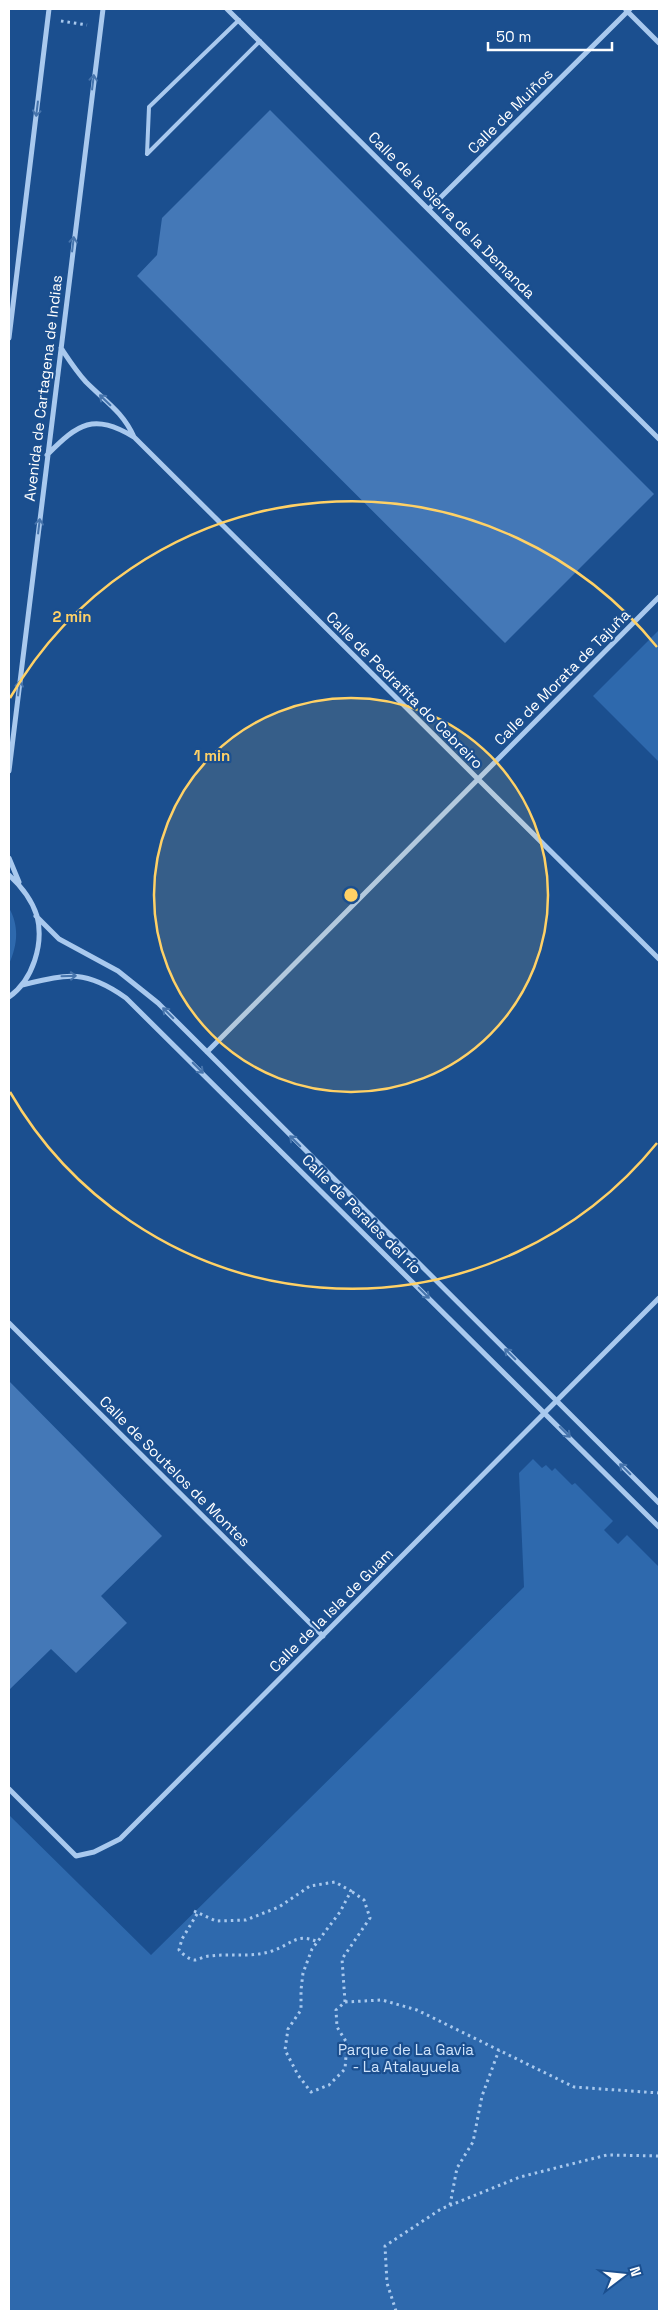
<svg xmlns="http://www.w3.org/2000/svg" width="668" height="2320" font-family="'Space Grotesk',sans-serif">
<rect width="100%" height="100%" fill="#1b4f8f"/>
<path fill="#2e69ad" d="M659 630V762L593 696Z
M9 908C20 927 17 946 9 964Z
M533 1459 542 1468 546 1465 552 1471 555 1468 572 1485 575 1483 613 1521 604 1530 618 1544 627 1535 659 1567V2311H9V1815L151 1955 524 1587 519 1473Z"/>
<path fill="#4478b7" d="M270 110 654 494 505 643 137 276 157 255 162 218Z
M9 1381 162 1536 101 1596 127 1623 76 1673 51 1649 9 1690Z"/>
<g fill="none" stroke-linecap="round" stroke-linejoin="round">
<path stroke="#a9c9ee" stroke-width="3" stroke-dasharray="2.5 4" stroke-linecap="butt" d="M61 21 87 25
M194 1911 216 1921 246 1920 279 1907 310 1886 335 1882 351 1891 340 1912 312 1949 303 1973 301 1990V2010L288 2029 285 2050 298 2075 311 2092 329 2085 345 2069 347 2043 337 2027 336 2010 345 2002 382 2000 417 2010 574 2087 659 2093
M197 1914 182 1939 179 1950C183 1954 189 1960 195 1960 200 1959 205 1956 210 1956 231 1953 251 1958 272 1951 291 1945 296 1932 318 1942
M345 2002 342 1959 370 1918 364 1900 351 1891
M450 2205 457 2168 473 2142 482 2096 499 2050
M396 2311 387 2283 385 2246 441 2209 520 2177 607 2155 659 2156"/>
<path stroke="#a9c9ee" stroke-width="4" d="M147 154 149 107 239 20
M147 154 260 41"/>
<path stroke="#a9c9ee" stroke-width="5" d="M227 9 659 439
M626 10 659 43
M429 209 630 9
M9 338 49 9
M61 348C69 360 76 371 86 382 105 401 123 412 134 437
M47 455C79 423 93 413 134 437L659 959
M9 771 103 9
M9 858 19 882
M9 875C21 886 32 900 37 916 44 944 33 980 9 997
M36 916 59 939 118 971 158 1003 659 1503
M22 985C68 974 85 969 126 998L659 1527
M207 1052 659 597
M9 1323 323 1636
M9 1789 76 1856 94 1852 120 1839 659 1298"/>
</g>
<defs><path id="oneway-shaft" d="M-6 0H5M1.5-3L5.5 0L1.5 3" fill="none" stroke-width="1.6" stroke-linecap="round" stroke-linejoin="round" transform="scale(1.25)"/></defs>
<g stroke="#4674ac">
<use href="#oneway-shaft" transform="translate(93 82) rotate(-83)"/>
<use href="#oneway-shaft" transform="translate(37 109) rotate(97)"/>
<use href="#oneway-shaft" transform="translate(73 244) rotate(-83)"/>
<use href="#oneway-shaft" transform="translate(105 400) rotate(-136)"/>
<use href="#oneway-shaft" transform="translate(39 526) rotate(-83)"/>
<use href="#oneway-shaft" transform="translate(19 688) rotate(-83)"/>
<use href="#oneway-shaft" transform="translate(69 976) rotate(-2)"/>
<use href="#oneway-shaft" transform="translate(168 1013) rotate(-135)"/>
<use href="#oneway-shaft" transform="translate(198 1068) rotate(45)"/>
<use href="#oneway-shaft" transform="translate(295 1141) rotate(-135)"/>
<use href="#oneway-shaft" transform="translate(424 1293) rotate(45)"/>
<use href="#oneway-shaft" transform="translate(510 1354) rotate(-135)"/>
<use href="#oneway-shaft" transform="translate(565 1432) rotate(45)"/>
<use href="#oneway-shaft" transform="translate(625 1469) rotate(-135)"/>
</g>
<circle cx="351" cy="895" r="197" fill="#ffd166" fill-opacity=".12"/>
<g fill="none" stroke="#ffd166" stroke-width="2.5">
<circle cx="351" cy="895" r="197"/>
<path d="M657 1143A394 394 0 0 1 10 1092M10 698A394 394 0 0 1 657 647"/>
</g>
<g text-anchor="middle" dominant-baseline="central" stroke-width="4.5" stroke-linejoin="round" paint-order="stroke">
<g font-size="15" fill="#fff" stroke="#1b4f8f">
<text transform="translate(510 111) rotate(-45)">Calle de Muiños</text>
<text transform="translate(452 215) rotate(45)">Calle de la Sierra de la Demanda</text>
<text transform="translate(43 388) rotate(-83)">Avenida de Cartagena de Indias</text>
<text transform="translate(562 677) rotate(-45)">Calle de Morata de Tajuña</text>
<text transform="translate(405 690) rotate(45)">Calle de Pedrafita do Cebreiro</text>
<text transform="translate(362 1214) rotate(45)">Calle de Perales del río</text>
<text transform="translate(175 1471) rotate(45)">Calle de Soutelos de Montes</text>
<text transform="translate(331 1610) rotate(-45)">Calle de la Isla de Guam</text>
</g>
<g font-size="15" fill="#cfe3fa" stroke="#1b4f8f">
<text x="406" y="2049">Parque de La Gavia<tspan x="406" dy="17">- La Atalayuela</tspan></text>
</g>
</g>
<circle cx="351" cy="895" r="8" fill="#ffd166" stroke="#1b4f8f" stroke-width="2.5"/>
<g font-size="15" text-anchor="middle" font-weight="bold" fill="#ffd166" stroke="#1b4f8f" stroke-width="4.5" stroke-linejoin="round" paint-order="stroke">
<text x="72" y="622">2 min</text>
<text x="212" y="761">1 min</text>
</g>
<rect width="668" height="2320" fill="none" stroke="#ffffff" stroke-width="20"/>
<g transform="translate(623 2275) rotate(74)" stroke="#1b4f8f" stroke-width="4" paint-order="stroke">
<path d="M0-4L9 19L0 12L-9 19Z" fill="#ffffff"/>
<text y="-8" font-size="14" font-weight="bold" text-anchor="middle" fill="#ffffff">N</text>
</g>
<path d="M488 42v8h124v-8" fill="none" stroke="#ffffff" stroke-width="2.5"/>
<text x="496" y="42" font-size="15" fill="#ffffff" stroke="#1b4f8f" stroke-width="4" paint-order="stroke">50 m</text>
</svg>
